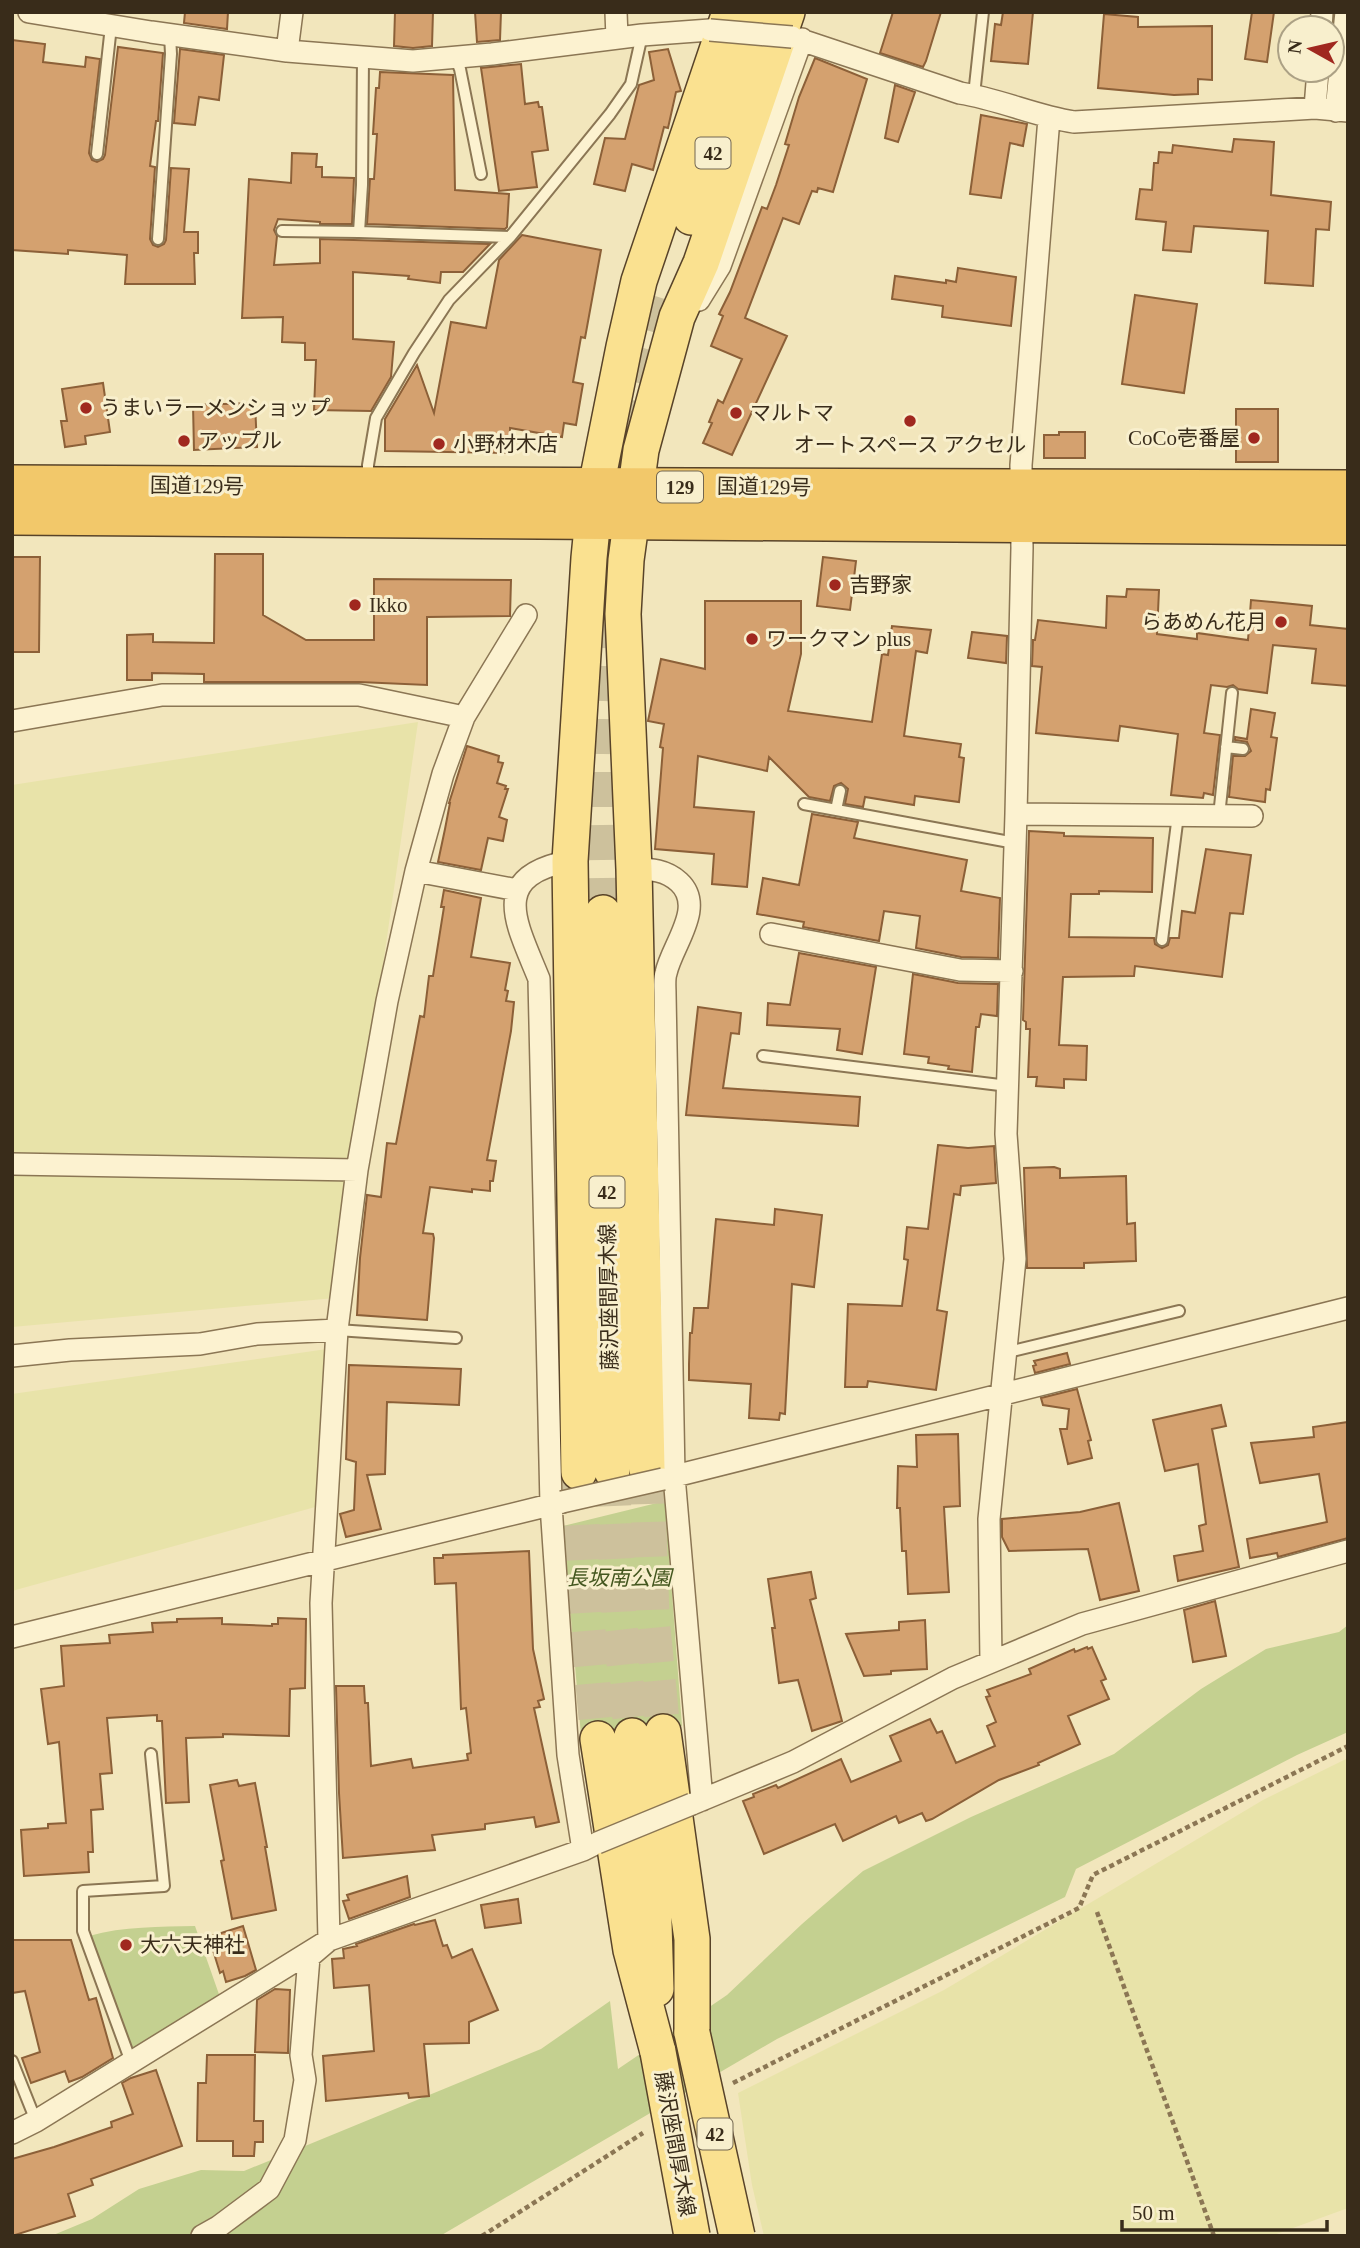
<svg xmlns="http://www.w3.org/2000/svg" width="1360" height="2248" font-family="'Times New Roman','Noto Sans JP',serif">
<rect width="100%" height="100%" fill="#f2e6bc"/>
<path fill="#e8e3a9" d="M418 722 335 1298 12 1327V785Z
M348 1346 326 1504 12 1591V1394Z
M1348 1758V2208L1271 2236H764L752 2185 738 2093 944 1990 1263 1800Z"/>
<path fill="#c4d090" d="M665 1501 682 1726 581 1735 563 1526Z
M1348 1625V1732L1297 1755 1076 1869 1065 1897 777 2039 440 2236H51L92 2219 139 2189 201 2170 244 2171 541 2049 610 2001 618 2069 727 1995 802 1924 863 1871 971 1817 1114 1754 1201 1689 1266 1649 1339 1632Z
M195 1926 221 2000 132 2054 89 1936C124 1926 160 1927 195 1926Z"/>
<path fill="#d4a16f" stroke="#8c6038" stroke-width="2" d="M185 12H228L227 29 184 23Z
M395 12H433L432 46 413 48 394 46Z
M475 12H501L500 40 477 42Z
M893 12H941L926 61 923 67 880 53Z
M1003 12H1033L1028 64 991 61 995 24 1001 25Z
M1252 12H1274L1267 62 1245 59Z
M1104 14 1138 17V27L1212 26V80L1198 79V94L1174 95 1098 88Z
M12 40 45 44 43 62 85 67 86 57 100 59 89 153 92 160 97 162 103 159 105 155 118 47 163 53 158 121H156L150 166 155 167 150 239 153 245 158 247 164 244 166 240 171 168 189 169 184 232H198V253H194L195 284H125L127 255 68 250V254L12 250Z
M180 49 224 55 219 100 199 97 195 125 174 123Z
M668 49 681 91 676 92 668 128 664 127 653 170 632 164 625 191 594 184 605 138 625 139 639 85 654 80 649 52Z
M815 58 867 79 833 192 818 188 817 192 812 191 799 224 783 218 745 318 787 336 732 455 703 443 712 423 709 422 718 400 723 403 742 359 711 346 723 316 719 314 730 292 762 207 767 209 776 185 789 145 785 144 799 97Z
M521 64 525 104 538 102 539 107H542L548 150 532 152 537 187 499 191 481 68Z
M380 72 453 75 455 190 509 194 507 227 505 229 367 224 370 179H374L377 134H373L376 88H379Z
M895 85 915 92 898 142 885 138Z
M981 115 1027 124 1023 146 1010 143 1001 198 970 194Z
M1234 139 1274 142 1271 195 1331 202 1329 230 1316 229 1313 286 1265 283 1268 231 1194 226 1191 252 1163 250 1166 222 1136 219 1140 189 1152 190 1154 163H1158L1159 152 1172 153 1173 145 1232 152Z
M292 153 317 154 316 167H322V177L354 178 352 224H320V222L278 219 274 230 277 236 274 265 320 263V239L490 244 463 272H441L440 283 408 279 409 276 353 272V339L394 342 391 377 371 411 314 410 316 360H305V343L282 342 283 317 242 318 249 179 291 183Z
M522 235 601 250 585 338 581 337 573 382 583 384 576 425 564 423 562 437 510 428V453L385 451V419L417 365 434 413 451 322 486 328 499 260Z
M958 268 1016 277 1011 326 942 317 943 306 892 299 895 276 946 283V280L956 282Z
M1135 295 1197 304 1184 393 1122 384Z
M103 383 110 432 85 436 86 444 65 447 61 421H67L62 389Z
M255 403 257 447 194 450 193 405Z
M1236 409H1278V462H1236Z
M1059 432H1085V458H1044V435H1059Z
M215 554H263V615L306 640H374V579L511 580 510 616 427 617V685L359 682H204V674L152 673V680H127V635L153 634V642L214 643Z
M12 557H40L39 652H12Z
M823 557 856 561 850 610 817 606Z
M1127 589 1159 590 1157 634 1197 639V633L1248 640 1251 600 1312 606 1310 625 1348 629V686L1312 683 1316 649 1273 645 1267 693 1238 689 1233 685 1227 687 1211 685 1204 733 1220 735 1213 795 1204 793 1203 798 1171 795 1178 734 1120 726 1118 741 1036 733 1042 667 1032 666 1033 640H1035L1038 620 1106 628 1107 596 1126 597Z
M705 601H801V654L788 711 872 722 882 654 888 655 892 626 931 630 927 653 916 651 904 736 961 744 959 757 964 758 959 802 915 796 914 805 865 797 863 807 845 804 848 789 841 783 834 786 830 801 809 797 769 757 767 771 698 756 694 807 754 812 747 887 712 884 714 854 655 849 663 748 660 747 664 724 648 721 661 659 705 669Z
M972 632 1007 636 1006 663 968 658Z
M1251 709 1275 713 1271 737 1277 738 1270 790 1266 789 1265 802 1229 797 1233 756H1245L1251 751 1247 742 1235 740V737L1247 739Z
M467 746 499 756 498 762 503 763 497 783 506 786 505 789H508L499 817 507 820 503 841 488 838 481 870 438 862 445 829 450 803H449Z
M812 814 858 822 854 838 967 860 961 891 1000 898 998 958 961 957 916 948 920 916 884 911 879 941 803 927 804 922 757 914 763 878 799 885Z
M1029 831 1064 833V836L1153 838 1152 892 1099 891V894H1071L1069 937 1154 938 1155 944 1162 948 1168 945 1170 938H1179L1182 911 1195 913 1206 849 1251 855 1243 914 1230 913 1222 977 1135 966 1134 976 1063 977 1059 1045 1087 1046 1086 1080 1064 1079V1088L1036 1086 1037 1077H1028L1030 1029H1026V1022L1023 1020Z
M444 890 481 898 471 957 510 963 505 990 508 991 506 1001 514 1002 511 1031 487 1160 496 1161 493 1181H490V1191L472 1189V1192L430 1187 423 1233 433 1234 434 1238 427 1320 357 1315 360 1258 367 1195 381 1197 387 1143 396 1144 420 1016 424 1017 429 976H433L444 907H441Z
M799 953 876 967 862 1054 837 1050 840 1029 767 1025 768 1003 790 1005Z
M913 974 958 983 998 984 997 1016 981 1014 979 1027H976L972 1072 948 1069 949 1066 928 1063 929 1057 904 1054Z
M698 1007 741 1013 739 1034 731 1033 723 1088 860 1097 858 1126 686 1115Z
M938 1145 968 1148 994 1146 996 1183 961 1186 960 1195 954 1194 937 1310 947 1312 936 1390 868 1381 867 1387H845L848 1304 902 1306 908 1260 904 1259 907 1227 928 1229Z
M1054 1167 1060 1169V1178L1126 1176 1127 1224 1135 1223 1136 1261 1084 1263V1268H1027L1024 1168Z
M775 1209 822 1215 814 1287 792 1284 785 1414 780 1413 779 1420 749 1418 751 1384 689 1380V1364L690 1333H692L694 1308H708L716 1219 774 1225Z
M1067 1353 1070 1364 1035 1373 1033 1366 1036 1365 1034 1361Z
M349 1365 461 1369 459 1405 387 1402 385 1474 367 1475 381 1529 346 1537 340 1514 354 1510 356 1462 346 1459Z
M1077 1389 1091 1440 1088 1441 1092 1458 1068 1464 1060 1429H1067L1069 1409 1043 1405 1041 1398Z
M1221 1405 1226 1426 1212 1429 1239 1567 1178 1581 1174 1556 1203 1551 1199 1526 1206 1524 1198 1464 1165 1471 1153 1420Z
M1348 1422V1538L1278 1557 1277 1553 1250 1558 1247 1539 1327 1522 1319 1474 1260 1483 1251 1443 1314 1437 1313 1427Z
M958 1434 960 1506 944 1507 949 1592 908 1594 906 1551H902L900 1508H897L898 1466 917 1467 916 1435Z
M1119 1503 1139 1591 1100 1600 1088 1549 1009 1551 1002 1537V1519L1080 1512Z
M529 1551 533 1649 544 1699 538 1701 540 1707 534 1708 559 1822 536 1827 534 1817 485 1824V1829L432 1835 435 1850 343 1858 339 1793 336 1686H364L365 1703H368L371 1766 411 1759 413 1768 468 1760 467 1754 471 1753 466 1708 461 1709 456 1583 435 1584 434 1558H443V1555Z
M811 1572 816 1598 810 1600 842 1721 812 1731 798 1680 779 1683 772 1628H775L768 1579Z
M1215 1601 1226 1656 1193 1662 1184 1610Z
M222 1618V1624L272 1626V1624H278V1618L306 1619 305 1688 290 1689 289 1736 223 1734V1737L186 1738 189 1802 166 1803 162 1721H157V1715L107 1718 112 1773 100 1774 103 1809 91 1810 93 1852H88L89 1872 24 1876 21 1830 48 1828V1824L66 1823 59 1742 48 1744 41 1689 64 1686 61 1646 110 1643 109 1635 153 1632 152 1623 177 1622V1619Z
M925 1620 927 1669 891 1671V1674L864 1676 846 1634 899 1630V1622Z
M1087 1647 1088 1649 1092 1647 1106 1679 1101 1681 1109 1699 1068 1716 1080 1744 1038 1763 1039 1765 999 1780 932 1819 926 1821 922 1813 899 1823 896 1816 843 1841 835 1824 764 1854 743 1801 754 1797 753 1794 776 1785 778 1788 841 1759 851 1782 901 1761 890 1736 930 1719 937 1733 942 1731 956 1763 995 1746 987 1726 996 1722 986 1697 990 1696 987 1690 1031 1674 1029 1669 1074 1649 1075 1652Z
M237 1780 239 1786 255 1783 267 1847H265L276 1910 232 1919 221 1861 224 1860 210 1785Z
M407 1876 410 1897 349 1919 343 1901 349 1900 347 1895Z
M518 1899 521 1923 485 1928 481 1905Z
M435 1920 443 1946 447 1945 452 1958 472 1949 498 2010 469 2022V2043L424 2044 429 2096 409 2098 408 2093 326 2101 323 2056 374 2051 369 1985 334 1988 332 1959 344 1958 343 1949 357 1946 356 1944 414 1924 415 1925Z
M243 1926 256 1970 245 1976 226 1982 223 1971 220 1973 212 1947 215 1946 212 1936Z
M12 1940H71L89 2000 96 1998 113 2058 82 2077 69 2082 65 2071 31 2083 22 2058 40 2052 25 1991 12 1993Z
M275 1989 290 1990 288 2053 255 2052 257 2000Z
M207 2055H255L254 2121H263V2142H255L254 2156H233V2141H197L198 2083H206Z
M156 2070 182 2146 91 2179 93 2185 68 2194 75 2216 12 2236V2159L54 2147 112 2127 111 2122 133 2114 122 2083 131 2078Z"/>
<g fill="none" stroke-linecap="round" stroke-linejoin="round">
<path stroke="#cdc19c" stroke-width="35" stroke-dasharray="35 18" stroke-linecap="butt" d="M618 487C629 420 645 357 666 293
M603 913C601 794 600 675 610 556
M647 1469 652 1617 663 1732
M612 1471 619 1618 632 1736
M579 1472 587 1619 598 1739"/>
<g stroke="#8b7654" stroke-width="14">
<path id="service" d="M455 57 460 69 481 174
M974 95 983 12
M97 154 111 26
M282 231 359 232 510 237
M359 232 362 185 363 58
M158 239 171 54 170 35
M368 479V465L376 418 414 353 449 300 510 237 610 114 631 84 642 35
M1226 747 1243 749
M804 804 1015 843
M836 810 840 791
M1219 816 1232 693
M1162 940 1178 815
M763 1056 1008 1086
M337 1330 456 1338
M1004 1353 1179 1311
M12 2061 36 2121
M131 2062 83 1931V1891L164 1886 151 1754"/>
</g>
<g stroke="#8b7654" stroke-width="24">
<path id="minor" d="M29 12 151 32 287 51 413 61 492 54 642 35 710 30
M616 12 617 38
M1321 28 1322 12
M792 37 960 93C999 99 1035 116 1074 122L1315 108 1348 111
M287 51 292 12
M1315 108 1318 70
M1336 111 1346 12
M699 300 720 266 802 39
M464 717 526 615
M12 721 162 695H359L464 717 443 774 416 871 387 1001 357 1170 337 1330 321 1603 329 1940 309 1957 301 2055 305 2080 295 2140 269 2189 218 2227 202 2236
M1016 814 1252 816
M570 861C487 876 517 924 539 979L551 1505 568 1755 583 1850
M634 869C651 869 666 870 679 882 706 907 672 945 666 973 664 979 665 987 665 994L674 1476 702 1800
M416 871 517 890
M771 934 960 970 1012 971
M12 1164 357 1170
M12 1356 70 1350 200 1344 257 1334 337 1330
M663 1479 1348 1308
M12 1637 562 1502
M991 1661 989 1519 1015 1259 1006 1134 1016 814 1022 548 1021 465 1049 118
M692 1804 793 1762 953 1678 1082 1624 1348 1551
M12 2133 36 2121 329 1940 583 1850 593 1845"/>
</g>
<g stroke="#584329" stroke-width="38">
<path id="primary" d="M691 217 760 12
M603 913 612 1471
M647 1469 634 869 623 614 626 560 641 450 677 317 701 263 787 12
M579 1472 570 861 589 558 596 487 624 347 639 281 730 12
M663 1732 692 1939V2033
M632 1736 653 1890 656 1989
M598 1739 631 1950 658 2052"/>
</g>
<g stroke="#584329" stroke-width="40">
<path id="trunk" d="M12 484C238 487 464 485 690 487 909 488 1128 490 1348 489
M12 516 1348 526"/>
</g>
<path stroke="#8b7654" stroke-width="4.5" stroke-dasharray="5 3.5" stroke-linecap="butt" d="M1097 1912 1214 2236
M733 2083 1079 1908 1093 1875 1348 1746
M482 2236 643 2133"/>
<use href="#service" stroke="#fcf2d0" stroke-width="10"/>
<use href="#minor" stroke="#fcf2d0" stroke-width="21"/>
<use href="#primary" stroke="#fae190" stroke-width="35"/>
<use href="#trunk" stroke="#f2c86a" stroke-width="37"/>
<g stroke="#8b7654" stroke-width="24" stroke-linecap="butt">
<path id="minor-bridge" d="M710 30 792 37
M562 1502 663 1479
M597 1843 692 1804"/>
</g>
<g stroke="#584329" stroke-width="38" stroke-linecap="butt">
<path id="primary-bridge" d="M692 2033 737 2236
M658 2052 692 2236"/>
</g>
<use href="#minor-bridge" stroke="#fcf2d0" stroke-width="21"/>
<use href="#primary-bridge" stroke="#fae190" stroke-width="35"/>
</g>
<g fill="#a0281f" stroke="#f8efcd" stroke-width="2.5">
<circle cx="86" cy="408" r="7"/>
<circle cx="736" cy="413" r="7"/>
<circle cx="910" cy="421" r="7"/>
<circle cx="1254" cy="438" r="7"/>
<circle cx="184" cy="441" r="7"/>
<circle cx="439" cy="444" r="7"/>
<circle cx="835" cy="585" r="7"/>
<circle cx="355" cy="605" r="7"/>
<circle cx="1281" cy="622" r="7"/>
<circle cx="752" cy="639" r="7"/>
<circle cx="126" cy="1945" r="7"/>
</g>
<g text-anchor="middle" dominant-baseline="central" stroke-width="6" stroke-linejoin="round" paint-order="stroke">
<g fill="#f8efcd" stroke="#726650" stroke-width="2">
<rect x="695.5" y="137.5" width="35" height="31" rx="5"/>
<rect x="657" y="471.5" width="46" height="31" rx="5"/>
<rect x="589.5" y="1176.5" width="35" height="31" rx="5"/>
<rect x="697.5" y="2118.5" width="35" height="31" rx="5"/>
</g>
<g font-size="19" font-weight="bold" fill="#392c1a">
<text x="713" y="153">42</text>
<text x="680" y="487">129</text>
<text x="607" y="1192">42</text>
<text x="715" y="2134">42</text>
</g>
<g font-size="21" fill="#392c1a" stroke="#f8efcd" text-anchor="start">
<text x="100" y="408">うまいラーメンショップ</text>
<text x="750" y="413">マルトマ</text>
<text x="1240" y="438" text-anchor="end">CoCo壱番屋</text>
<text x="198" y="441">アップル</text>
<text x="453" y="444">小野材木店</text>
<text x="910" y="445" text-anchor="middle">オートスペース アクセル</text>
<text x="849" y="585">吉野家</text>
<text x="369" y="605">Ikko</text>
<text x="1267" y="622" text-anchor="end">らあめん花月</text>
<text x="766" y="639">ワークマン plus</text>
<text x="140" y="1945">大六天神社</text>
</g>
<g font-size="21" fill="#392c1a" stroke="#f8efcd">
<text transform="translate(197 486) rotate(1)">国道129号</text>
<text transform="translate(764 487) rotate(1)">国道129号</text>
<text transform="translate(609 1297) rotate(-91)">藤沢座間厚木線</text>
<text transform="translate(675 2144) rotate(80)">藤沢座間厚木線</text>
</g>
<g font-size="21" font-style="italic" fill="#44571f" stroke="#f8efcd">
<text x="619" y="1578">長坂南公園</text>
</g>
</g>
<rect width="1360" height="2248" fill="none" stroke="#392c1a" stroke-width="28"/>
<g transform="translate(1311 49) rotate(278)"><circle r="33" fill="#f8efcd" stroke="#aca185" stroke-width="2"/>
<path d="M0-5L12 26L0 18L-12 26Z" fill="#a0281f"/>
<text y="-10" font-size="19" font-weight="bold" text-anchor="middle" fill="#392c1a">N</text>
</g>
<path d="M1122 2220v10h205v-10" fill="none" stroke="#392c1a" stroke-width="3.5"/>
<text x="1132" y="2220" font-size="21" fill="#392c1a" stroke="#f8efcd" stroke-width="5" paint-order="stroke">50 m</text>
</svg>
